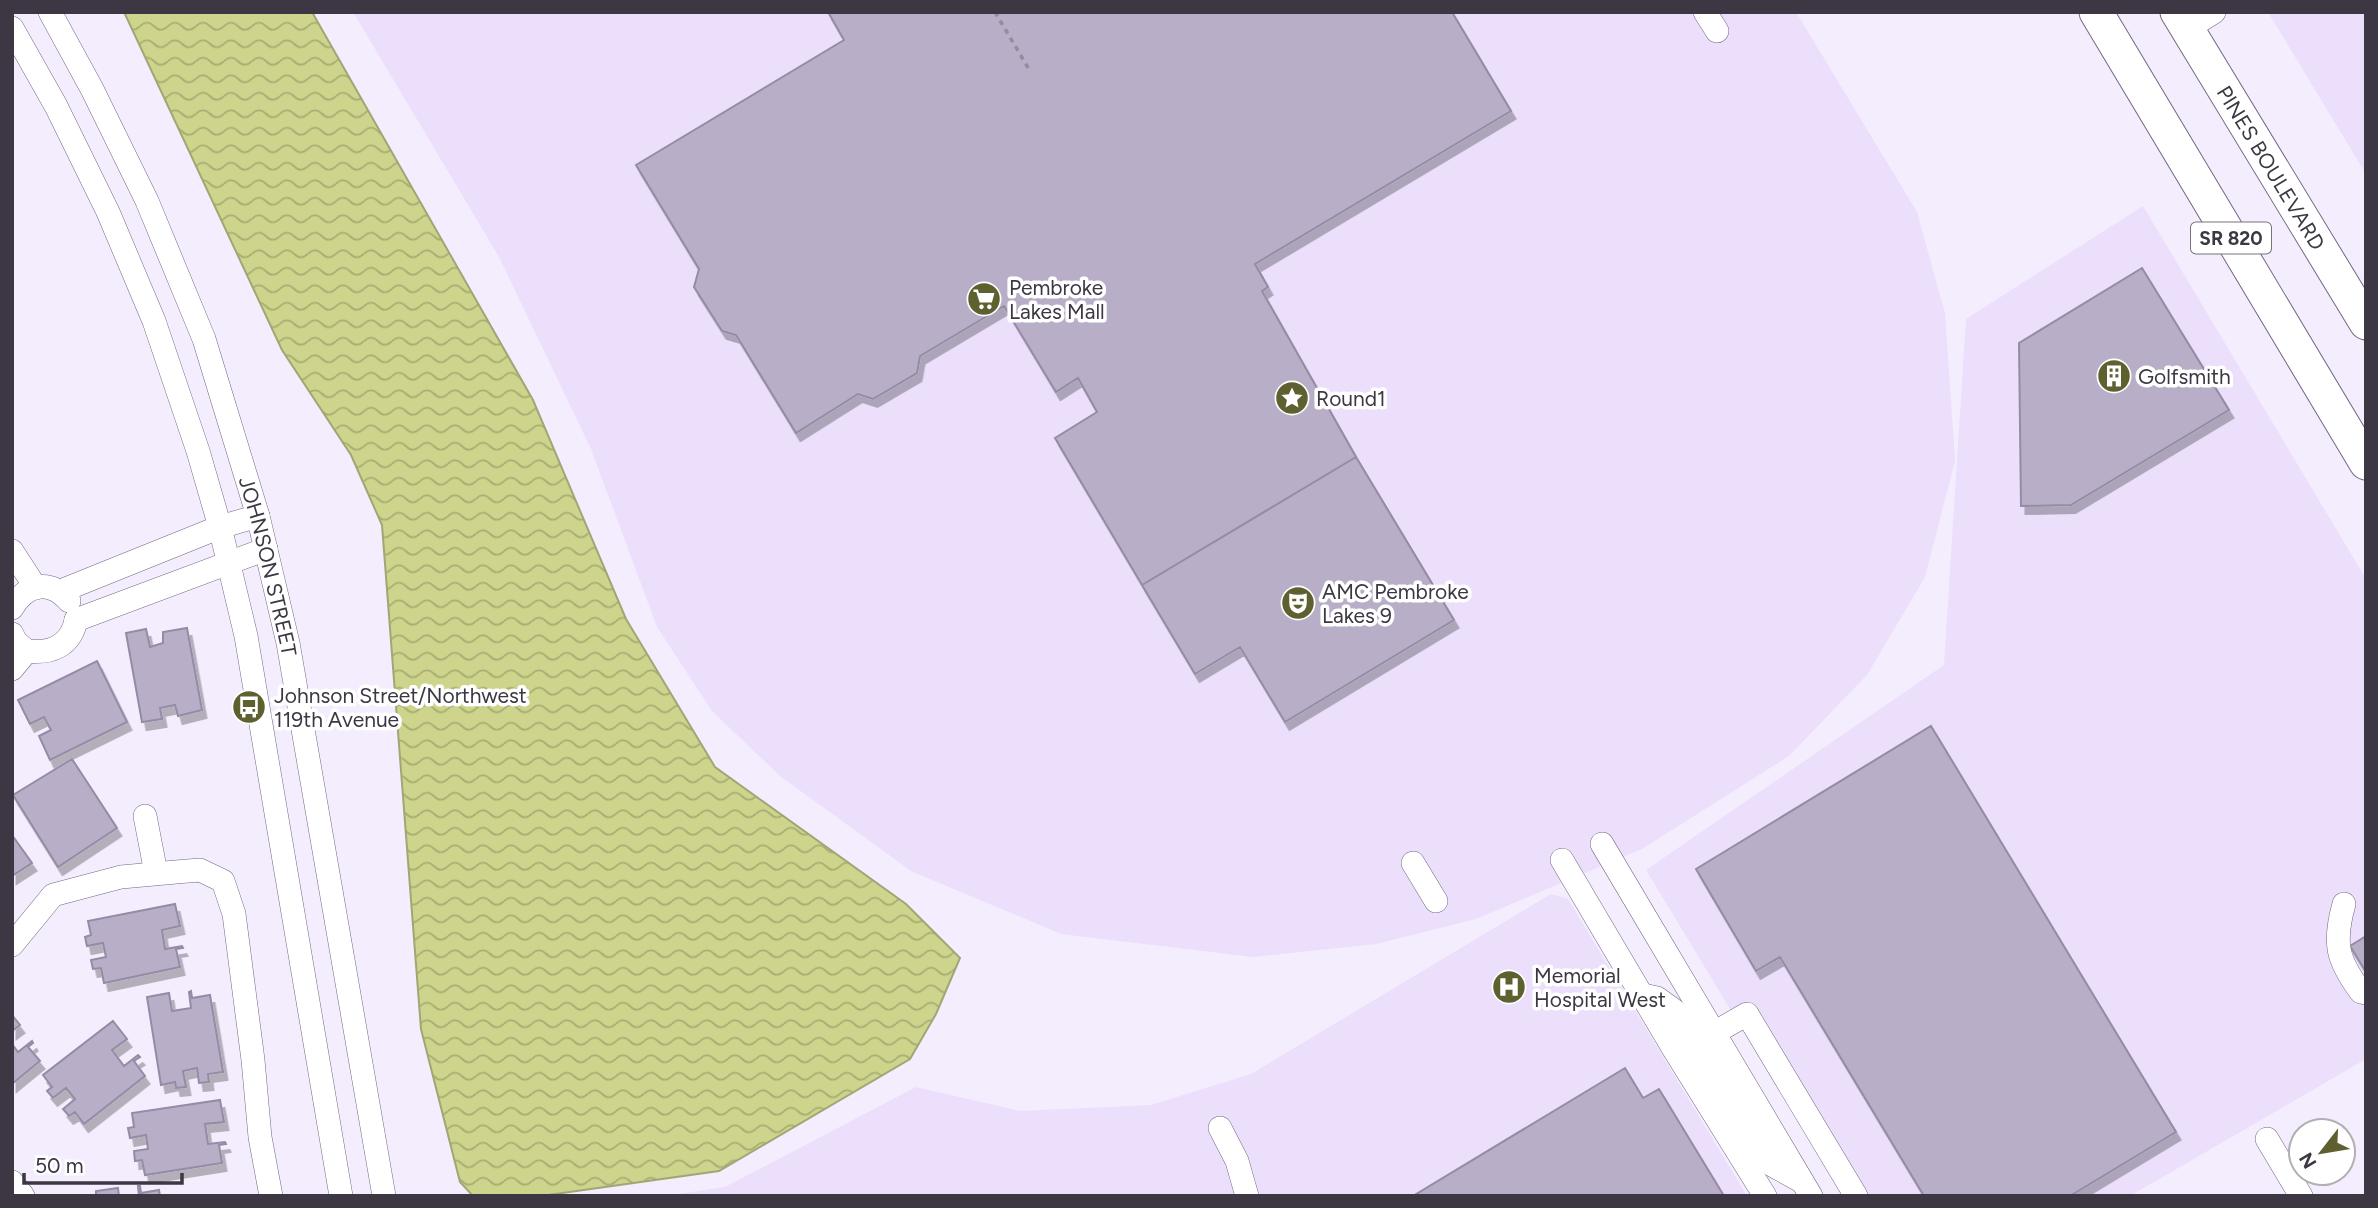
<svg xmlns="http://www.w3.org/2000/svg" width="2378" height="1208" font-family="Figtree,sans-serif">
<defs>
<pattern id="water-waves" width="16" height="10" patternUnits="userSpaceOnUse" patternTransform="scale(1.75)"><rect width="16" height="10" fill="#ced48b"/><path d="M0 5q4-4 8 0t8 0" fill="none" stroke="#a8ad73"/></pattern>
<filter id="shadow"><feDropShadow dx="4.5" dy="8" stdDeviation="0" flood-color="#0004"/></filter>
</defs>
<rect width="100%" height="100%" fill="#f4edfe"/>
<path fill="#ebdffb" d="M353 12H1796L1917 212 1945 313 1955 461 1925 577 1867 675 1789 756 1642 849 1476 919 1376 944 1253 957 1061 934 911 871 780 776 712 711 657 627 591 449 499 257Z
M2268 12H2366V174Z
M2143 206 2366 579V1059L2130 1196H1843L1646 870 1944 665 1966 319Z
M1551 894 1568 899 1747 1196H664L725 1187 916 1087 1020 1111 1151 1105 1251 1074Z"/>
<path fill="url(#water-waves)" stroke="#a2a575" stroke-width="2" d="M124 12H312L533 400 626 619 715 767 906 904 960 958 936 1014 910 1059 719 1171 541 1196H473L460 1182 421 1029 382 525 351 455 282 350Z"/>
<path fill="#b9aec8" stroke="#968ba4" stroke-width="2" filter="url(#shadow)" d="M828 12H1452L1511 111 1255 264 1268 287 1262 291 1356 457 1142 585 1055 438 1097 412 1078 378 1056 392 1004 306 920 356 917 373 873 399 858 394 796 433 736 335 722 331 694 287 699 269 636 165 844 40Z
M2142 268 2229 410 2071 505 2021 506 2019 343Z
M1356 457 1454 620 1285 722 1240 647 1195 674 1142 585Z
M187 628 202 710 178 716 175 705 160 708 162 719 142 722 126 633 146 629 150 647 163 643V632Z
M97 661 127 722 50 760 39 736 51 730 44 717 30 724 18 700Z
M1931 726 2176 1132 2070 1196H1924L1780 957 1756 971 1696 869Z
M72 759 117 828 58 867 13 795Z
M12 835 32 863 12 876Z
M175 904 180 926 162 930 165 949 182 946 183 948 176 949 180 967 104 983 101 968 93 969 91 960 106 957 103 943 87 946 85 937 91 935 88 921Z
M2366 936V972L2350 946Z
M191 991 192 998 210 995 223 1072 208 1074 209 1082 199 1083 197 1068 183 1071 186 1087 176 1088 175 1082 161 1085 147 997 169 993 172 1011 191 1008 189 992Z
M12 1015 20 1025 12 1031Z
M113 1021 127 1039 112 1050 124 1066 138 1055 140 1057 134 1061 145 1076 84 1124 75 1112 69 1116 63 1109 75 1099 66 1088 53 1098 47 1091 52 1087 43 1075Z
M32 1041 33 1043 28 1047 40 1061 12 1084V1044L18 1052Z
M1625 1068 1643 1098 1659 1089 1724 1196H1413Z
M220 1100 224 1122 205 1124 208 1144 225 1142 226 1144 219 1145 222 1163 145 1175 142 1160 135 1161 134 1151 148 1149 146 1135 130 1138 128 1128 134 1127 132 1113Z
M138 1186H140L141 1193 159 1190 160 1196H139Z
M118 1188 119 1196H96V1191Z"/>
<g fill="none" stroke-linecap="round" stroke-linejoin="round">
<g stroke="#736880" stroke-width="24">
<g id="minor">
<path id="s1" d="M50 12 92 89 147 201 204 339 258 516 288 643 384 1196"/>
<path d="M1705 12 1717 31"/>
<path d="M12 28 56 106 108 212 154 321 198 451 220 527 246 636 341 1196"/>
<path d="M2187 29 2214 12"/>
<path d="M12 551 36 588"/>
<path d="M61 591 220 527 258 516"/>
<path d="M12 608C27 583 50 579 69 601"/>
<path d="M76 620 266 549"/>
<path d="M12 634 16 642 27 651"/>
<path d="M27 651C51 654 71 646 76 620"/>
<path d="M12 669 27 651"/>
<path d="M145 816 156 873"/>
<path d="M1602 844 1811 1196"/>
<path d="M1562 860 1673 1048 1765 1196"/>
<path d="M1413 863 1436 901"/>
<path d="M2344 904C2333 943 2337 960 2361 992L2366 993"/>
<path d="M12 945 53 895 121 877 176 872 200 870 223 881 234 914 253 1060 260 1137 271 1196"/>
<path d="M1643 995 1657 998 1675 1011 1759 1150 1772 1165 1801 1181"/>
<path d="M1714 1033 1747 1014 1856 1196"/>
<path d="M1220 1128 1237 1161 1247 1196"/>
<path d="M2267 1139 2301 1196"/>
<path d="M12 1182 23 1196"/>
</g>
</g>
<g stroke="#736880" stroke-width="35">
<g id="highway">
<path d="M2096 12 2366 463"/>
<path id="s2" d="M2177 12 2366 323"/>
</g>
</g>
<path stroke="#938d9a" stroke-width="3.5" stroke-dasharray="5 5" stroke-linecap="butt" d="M606 12H609
M995 12 1030 71"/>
<use href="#minor" stroke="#fff" stroke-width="23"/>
<use href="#highway" stroke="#fff" stroke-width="33"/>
</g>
<defs>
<g id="supermarket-disc" transform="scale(1.75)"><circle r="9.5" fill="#5e612f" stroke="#fff"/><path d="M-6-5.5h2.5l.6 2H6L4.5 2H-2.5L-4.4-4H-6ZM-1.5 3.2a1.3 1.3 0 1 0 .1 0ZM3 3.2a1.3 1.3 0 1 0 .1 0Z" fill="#fff"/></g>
<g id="building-disc" transform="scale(1.75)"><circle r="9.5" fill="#5e612f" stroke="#fff"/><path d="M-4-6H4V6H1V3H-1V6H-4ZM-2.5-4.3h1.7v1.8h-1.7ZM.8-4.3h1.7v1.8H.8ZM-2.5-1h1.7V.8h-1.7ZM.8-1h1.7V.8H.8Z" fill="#fff"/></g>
<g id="sight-disc" transform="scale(1.75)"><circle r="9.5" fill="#5e612f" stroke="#fff"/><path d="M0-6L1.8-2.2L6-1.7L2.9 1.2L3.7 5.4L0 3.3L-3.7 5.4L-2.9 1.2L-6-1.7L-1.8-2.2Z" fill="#fff"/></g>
<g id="theatre-disc" transform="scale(1.75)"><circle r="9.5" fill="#5e612f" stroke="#fff"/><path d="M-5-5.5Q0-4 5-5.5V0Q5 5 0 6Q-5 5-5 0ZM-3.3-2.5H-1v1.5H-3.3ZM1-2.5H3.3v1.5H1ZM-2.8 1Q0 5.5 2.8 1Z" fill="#fff"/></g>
<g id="bus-disc" transform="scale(1.75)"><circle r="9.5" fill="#5e612f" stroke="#fff"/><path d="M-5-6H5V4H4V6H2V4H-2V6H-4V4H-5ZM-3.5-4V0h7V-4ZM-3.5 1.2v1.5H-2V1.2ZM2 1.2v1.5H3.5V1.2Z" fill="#fff"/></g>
<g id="hospital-disc" transform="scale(1.75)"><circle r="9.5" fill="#5e612f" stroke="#fff"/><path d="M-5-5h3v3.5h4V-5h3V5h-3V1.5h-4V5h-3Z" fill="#fff"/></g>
</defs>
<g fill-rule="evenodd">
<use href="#supermarket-disc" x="984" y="299"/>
<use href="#building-disc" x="2114" y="376"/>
<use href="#sight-disc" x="1292" y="398"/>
<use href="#theatre-disc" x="1298" y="603"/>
<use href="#bus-disc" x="249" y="707"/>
<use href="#hospital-disc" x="1509" y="987"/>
</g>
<g text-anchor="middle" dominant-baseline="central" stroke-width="7" stroke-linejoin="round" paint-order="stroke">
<rect fill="#fff" stroke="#76737b" stroke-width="2" x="2191" y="222.5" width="80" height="31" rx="5"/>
<g font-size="19" font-weight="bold" fill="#3c3742">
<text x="2231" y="238">SR 820</text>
</g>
<g font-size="21" fill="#3c3742" stroke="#fff">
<text stroke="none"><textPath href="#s2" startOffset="182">PINES BOULEVARD</textPath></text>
<text stroke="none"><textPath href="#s1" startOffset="598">JOHNSON STREET</textPath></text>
</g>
<g font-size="21" fill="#3c3742" stroke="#fff" text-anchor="start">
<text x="1009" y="287">Pembroke<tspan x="1009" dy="24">Lakes Mall</tspan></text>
<text x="2138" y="376">Golfsmith</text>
<text x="1316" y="398">Round1</text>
<text x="1322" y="591">AMC Pembroke<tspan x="1322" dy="24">Lakes 9</tspan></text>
<text x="274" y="695">Johnson Street/Northwest<tspan x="274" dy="24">119th Avenue</tspan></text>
<text x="1534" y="975">Memorial<tspan x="1534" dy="24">Hospital West</tspan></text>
</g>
</g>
<rect width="2378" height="1208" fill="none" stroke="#3c3742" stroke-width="28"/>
<g transform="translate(2322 1152) rotate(239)"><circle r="33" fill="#ffffff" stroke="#b1afb3" stroke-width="2"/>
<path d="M0-5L12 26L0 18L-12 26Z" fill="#5e612f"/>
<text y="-10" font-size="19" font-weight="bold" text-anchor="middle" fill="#3c3742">N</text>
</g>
<path d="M24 1173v10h158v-10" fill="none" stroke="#3c3742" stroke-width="3.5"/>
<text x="35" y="1173" font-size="21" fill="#3c3742" stroke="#ffffff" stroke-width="5" paint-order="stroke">50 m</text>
</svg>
